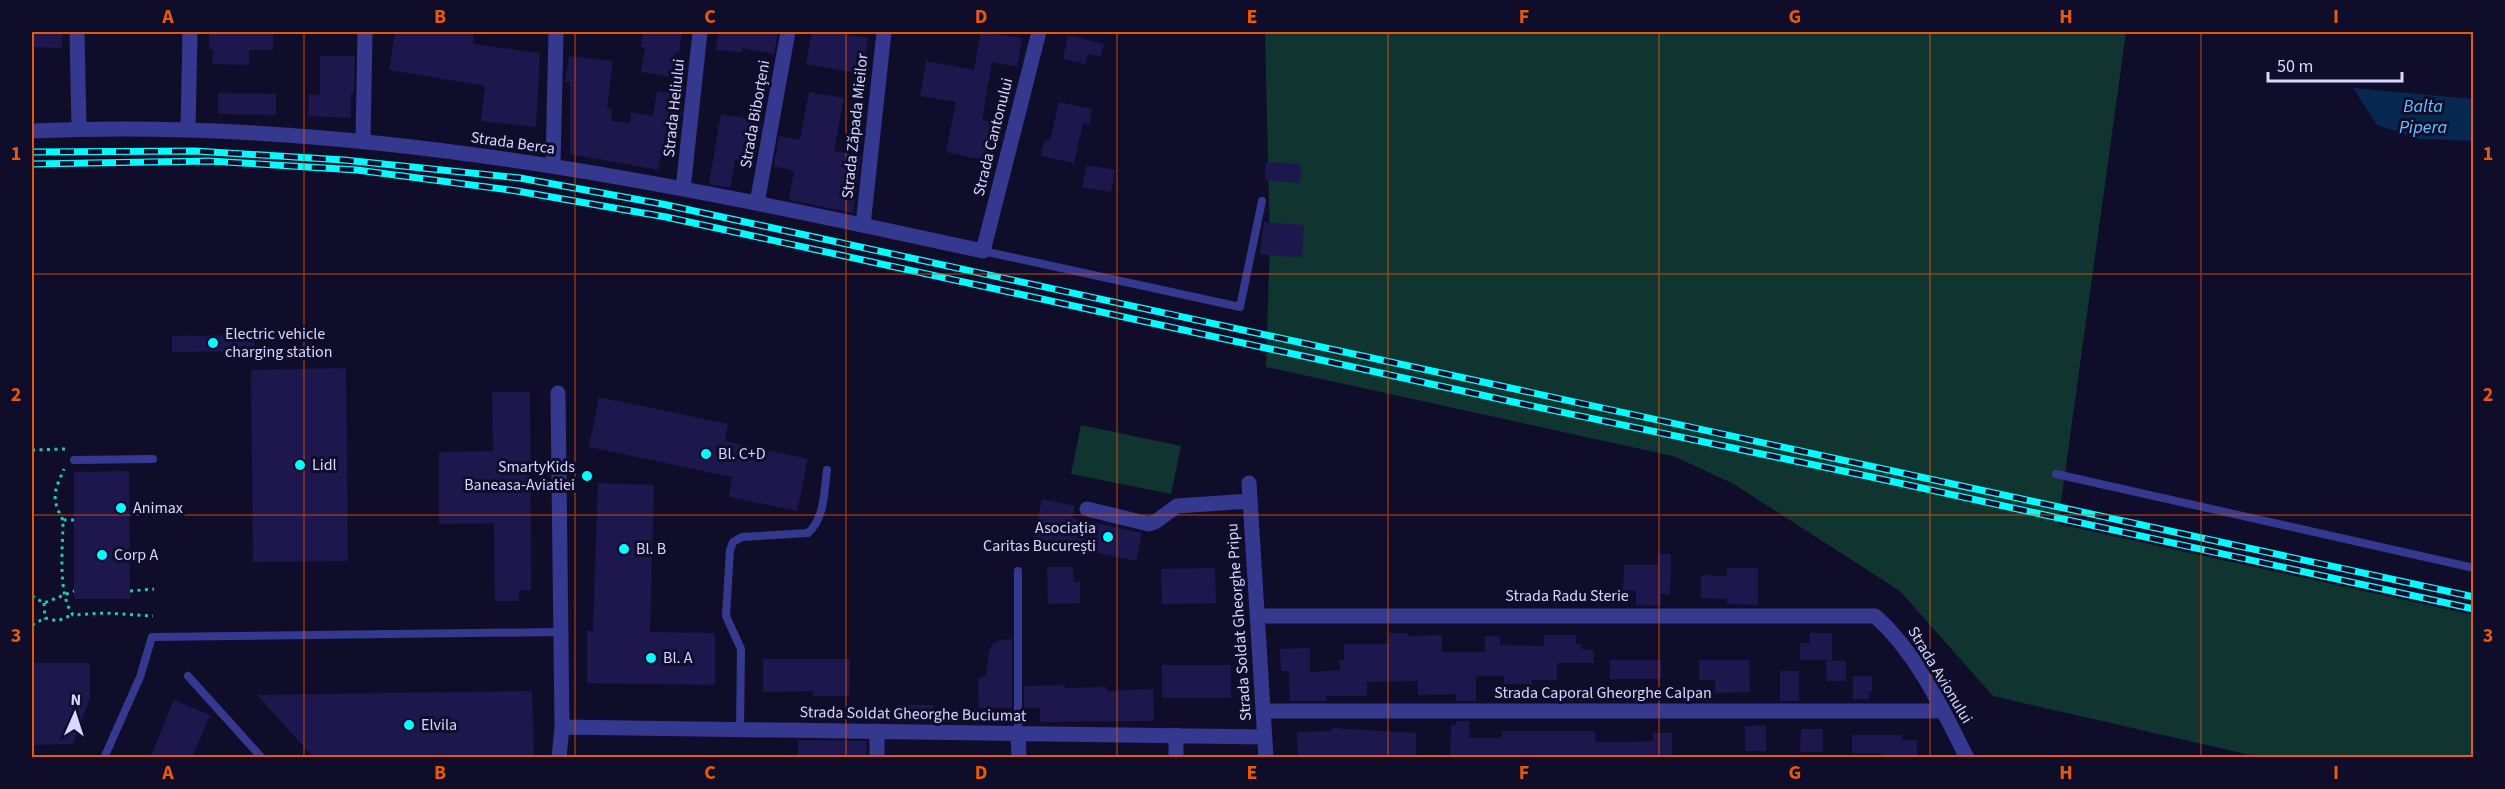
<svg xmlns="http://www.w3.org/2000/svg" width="2505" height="789" font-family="'Source Sans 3',sans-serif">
<rect width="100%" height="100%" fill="#100d2b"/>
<path fill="#103531" d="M1265 32H2126L2058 524 2473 615V757H2259L1993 696 1900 591 1732 483 1673 456 1266 367 1270 242Z
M1081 425 1181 446 1171 494 1071 474Z"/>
<path fill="#072850" d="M2353 88 2473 99V141L2419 139 2377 125Z"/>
<path fill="#1e174e" d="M32 32H62V48L32 47Z
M209 32H273V50H249V65L212 64 213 49H209Z
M395 32H474L473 44 540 53 536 127 481 121 485 86 389 70Z
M643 32H682L679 53 675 52 671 77 641 72 645 48 641 47Z
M718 32H778L774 54 742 48V52L716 50Z
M812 32H828L868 38 862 74 806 64Z
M981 32 1022 38 1017 67 992 62 982 120 995 122 987 161 946 152 956 102 920 96 926 61 974 70Z
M1068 35 1104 44 1101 57 1088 54 1085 64 1063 59Z
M320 56H355L354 93H351V118L308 116 309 94 320 95Z
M569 56 613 61 607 108 612 109 611 121 630 123 631 112 653 116 657 91 683 95 681 118 669 116 658 170 570 154V82H565Z
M809 92 844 98 834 151 861 156 853 213 789 200 794 171 774 166 779 136 800 140Z
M218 93 276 94V115L218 114Z
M1059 102 1092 109 1089 124 1083 123 1074 163 1041 156 1045 140 1050 141Z
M721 114 762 121 754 163 735 160 730 188 709 184Z
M1266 162 1301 164 1300 183 1265 180Z
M1087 165 1115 170 1111 192 1082 187Z
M1264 222 1304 225 1302 258 1260 254Z
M254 335 255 351 172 352V336Z
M346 368 348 561 253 562 251 370Z
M492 392H530L531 590H519V601H495L494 523 439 524V452L493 451Z
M599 397 728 424 725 441 808 459 797 511 729 497 732 477 589 447Z
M129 471 130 599H74V472Z
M598 483 654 485 650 632 715 633V685L587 683V631H593Z
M1042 499 1075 506 1072 518 1142 533 1136 561 1033 539Z
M1658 554H1671L1670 595 1661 594V606L1636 605V591L1623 590 1624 565H1658Z
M1047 567H1073L1074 582H1080V603L1048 604Z
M1215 568 1216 603 1162 604 1161 569Z
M1727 568H1758V605L1727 604V599L1701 598V575L1727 576Z
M1389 633H1408V636L1442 635V652H1485V636H1500V645L1544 646V635H1576V644H1581V649L1594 650V663H1557V680H1532V684H1504V676H1476V701H1456L1457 694 1418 695V681L1367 682V696H1326V701H1290L1289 671H1281L1280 649 1310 648V672L1340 670 1339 660H1344V644H1389Z
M1810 633H1832V660H1800V643H1810Z
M1012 639V708H979L978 678 986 676 989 651 993 644 1000 640Z
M763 659H850L849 696H813V691L763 692Z
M1610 660H1661V679H1610Z
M1699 660H1749L1750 692 1715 693V680H1699Z
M1826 661H1846V681H1827Z
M32 663H90V698L73 744 32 745Z
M1162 665H1231V698H1162Z
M1780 671H1799V701H1780Z
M1853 676H1872V691L1869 692V699H1853Z
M1065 685V688L1107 687V691L1153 689 1154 721 1040 722V708H1024V686Z
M532 691 534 756 508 758H314L257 695Z
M174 700 210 715 192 758H150Z
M897 705H933V720H897Z
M1456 721H1470L1469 738H1501L1502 731H1595V742H1631L1653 741V733H1672V758H1450L1451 725H1456Z
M1766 725V751H1745V726Z
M1332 728 1416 733V758H1298L1297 732 1332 731Z
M1801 729H1823V752H1800Z
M1852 735H1902V740H1917V758H1881V753H1852Z
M798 740 867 741V758H798Z"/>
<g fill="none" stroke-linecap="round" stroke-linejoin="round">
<path stroke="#22c8b0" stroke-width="3" stroke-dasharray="3 4.5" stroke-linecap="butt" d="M32 450 66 449
M63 520C50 497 55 490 64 469
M74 520H63C63 547 57 593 73 615L105 613 153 616
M130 591 154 589
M32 596 44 603 74 591
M44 603 45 618 57 621 72 615
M32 625 45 618"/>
<path stroke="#34388e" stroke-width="8" d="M983 251 1240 307 1262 201
M74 460 153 459
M2056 474 2474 568
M1018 571V733
M188 676 262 758
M740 730 741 649 726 616 730 550 733 542 742 537 808 533C825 518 824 491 827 470
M104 758 140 677 152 637 561 632"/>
<path stroke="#34388e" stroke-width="15" d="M77 32 79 128
M188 130 190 32
M32 131C352 116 671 183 983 251L1039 32
M363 141 365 32
M553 166 556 32
M683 189 700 32
M757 203 788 32
M863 225 884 32
M558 393 562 727 559 758
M1249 483 1266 758
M1087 509 1149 524 1155 522 1177 506 1250 501
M1258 616H1875C1917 653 1942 708 1967 758
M1263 711H1943
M562 727 1264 737
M1018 733 1019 758
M1176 735V758
M877 758V731"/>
<g stroke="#03fcff" stroke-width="7">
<path id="rail" d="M32 152 195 151 344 160 520 178 662 204 2474 597
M32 164 209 161 357 170 517 191 666 217 1518 403 1867 476 2474 609"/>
</g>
<use href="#rail" stroke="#100d2b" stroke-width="4.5" stroke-dasharray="14" stroke-linecap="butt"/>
</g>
<path fill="none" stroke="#e8590c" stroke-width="1.5" stroke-opacity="0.55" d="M304 32V758M575 32V758M846 32V758M1117 32V758M1388 32V758M1659 32V758M1930 32V758M2201 32V758M32 274H2474M32 515H2474"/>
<g fill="#03fcff" stroke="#100d2b" stroke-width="2">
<circle cx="213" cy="343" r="6"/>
<circle cx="706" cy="454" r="6"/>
<circle cx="300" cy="465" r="6"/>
<circle cx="587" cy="476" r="6"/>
<circle cx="121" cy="508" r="6"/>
<circle cx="1108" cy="537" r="6"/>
<circle cx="624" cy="549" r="6"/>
<circle cx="102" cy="555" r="6"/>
<circle cx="651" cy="658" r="6"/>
<circle cx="409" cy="725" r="6"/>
</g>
<g text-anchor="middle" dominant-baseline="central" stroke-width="6" stroke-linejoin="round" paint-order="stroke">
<g font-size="16" fill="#d8d7ff" stroke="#100d2b">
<text transform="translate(674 108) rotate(-84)">Strada Heliului</text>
<text transform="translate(755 114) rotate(-80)">Strada Biborțeni</text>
<text transform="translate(855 126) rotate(-84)">Strada Zăpada Mieilor</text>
<text transform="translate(993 137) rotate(-76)">Strada Cantonului</text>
<text transform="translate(513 143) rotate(8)">Strada Berca</text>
<text x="1567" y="596">Strada Radu Sterie</text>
<text transform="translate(1239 622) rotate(-94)">Strada Soldat Gheorghe Pripu</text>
<text transform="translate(1940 675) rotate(59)">Strada Avionului</text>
<text x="1603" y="693">Strada Caporal Gheorghe Calpan</text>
<text transform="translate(913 714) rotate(1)">Strada Soldat Gheorghe Buciumat</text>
</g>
<g font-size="16" fill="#d8d7ff" stroke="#100d2b" text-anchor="start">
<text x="225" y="334">Electric vehicle<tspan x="225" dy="18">charging station</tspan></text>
<text x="718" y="454">Bl. C+D</text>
<text x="312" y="465">Lidl</text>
<text x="575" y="467" text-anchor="end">SmartyKids<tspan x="575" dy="18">Baneasa-Aviatiei</tspan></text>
<text x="133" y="508">Animax</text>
<text x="1096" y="528" text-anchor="end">Asociația<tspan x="1096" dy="18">Caritas București</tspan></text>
<text x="636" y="549">Bl. B</text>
<text x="114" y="555">Corp A</text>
<text x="663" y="658">Bl. A</text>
<text x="421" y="725">Elvila</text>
</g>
<g font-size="18" font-style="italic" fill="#65c5ff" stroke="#100d2b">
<text x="2423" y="106">Balta<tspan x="2423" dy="21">Pipera</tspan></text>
</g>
</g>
<rect width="2505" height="789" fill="none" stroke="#100d2b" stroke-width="66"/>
<g transform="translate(75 714) rotate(3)" stroke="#100d2b" stroke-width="4.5" paint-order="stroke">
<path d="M0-4.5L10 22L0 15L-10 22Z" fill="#d8d7ff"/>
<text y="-9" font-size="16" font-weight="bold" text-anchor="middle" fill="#d8d7ff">N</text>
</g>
<path d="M2268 72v9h134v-9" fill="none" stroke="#d8d7ff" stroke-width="3"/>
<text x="2277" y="72" font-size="18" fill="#d8d7ff" stroke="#100d2b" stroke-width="4.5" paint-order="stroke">50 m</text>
<rect x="33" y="33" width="2439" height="723" fill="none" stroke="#e8590c" stroke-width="2"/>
<g font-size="20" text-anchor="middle" font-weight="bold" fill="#e8590c">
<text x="168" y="23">A</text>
<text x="440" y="23">B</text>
<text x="710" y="23">C</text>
<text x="981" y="23">D</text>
<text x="1252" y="23">E</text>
<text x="1524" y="23">F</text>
<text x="1795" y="23">G</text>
<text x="2066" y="23">H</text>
<text x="2336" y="23">I</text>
<text x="16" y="160">1</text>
<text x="2488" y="160">1</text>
<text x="16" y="401">2</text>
<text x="2488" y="401">2</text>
<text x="16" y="642">3</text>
<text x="2488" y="642">3</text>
<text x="168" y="779">A</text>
<text x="440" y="779">B</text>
<text x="710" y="779">C</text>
<text x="981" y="779">D</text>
<text x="1252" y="779">E</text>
<text x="1524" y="779">F</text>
<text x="1795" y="779">G</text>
<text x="2066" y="779">H</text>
<text x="2336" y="779">I</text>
</g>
</svg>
